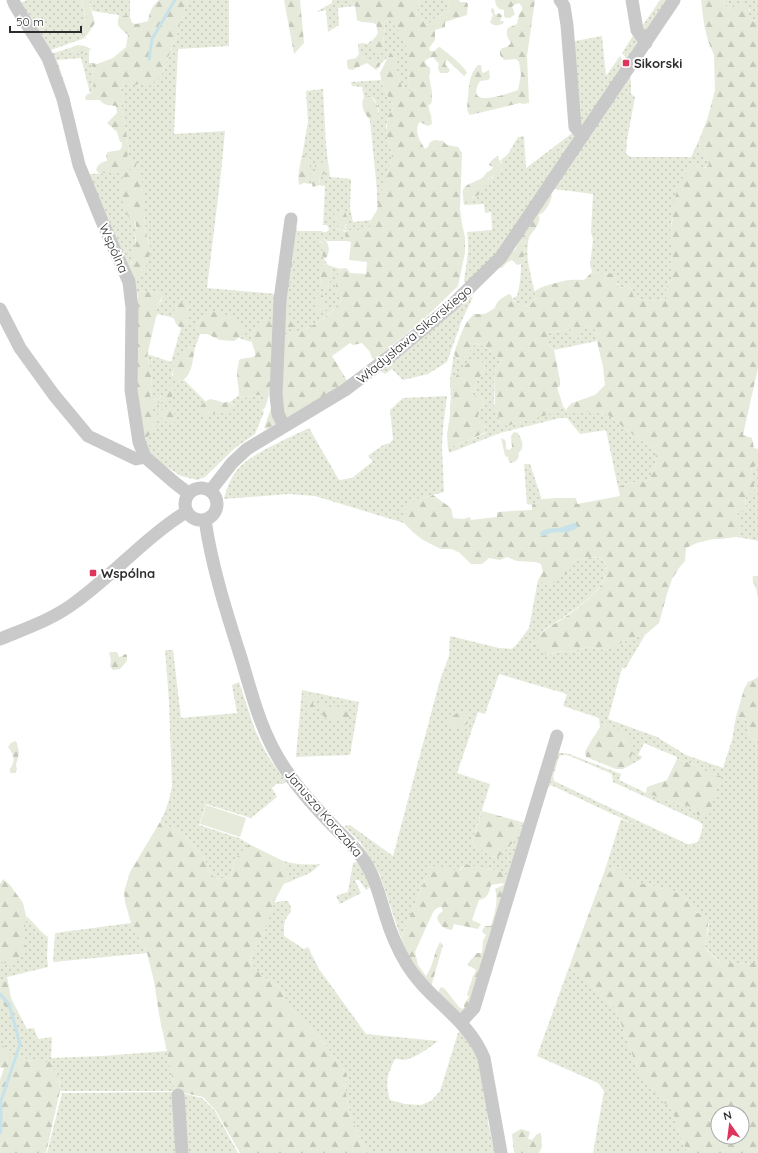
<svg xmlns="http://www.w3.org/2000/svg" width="758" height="1153" font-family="Quicksand,sans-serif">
<defs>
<pattern id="grass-dots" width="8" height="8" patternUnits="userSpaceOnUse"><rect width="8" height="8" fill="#e5eada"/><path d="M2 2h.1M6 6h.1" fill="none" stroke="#c5c9bb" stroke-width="1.8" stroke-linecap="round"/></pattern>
<pattern id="forest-firs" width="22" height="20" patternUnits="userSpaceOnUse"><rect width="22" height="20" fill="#e5eada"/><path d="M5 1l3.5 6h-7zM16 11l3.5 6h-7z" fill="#c5c9bb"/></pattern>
</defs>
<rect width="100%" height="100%" fill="#fff"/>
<path fill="url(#grass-dots)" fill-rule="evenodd" d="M27 0H81C82 8 88 16 83 24L84 36H86L85 38 45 52 17 4Z
M91 0H130V17L126 15 119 17V15L92 11 89 3Z
M188 0H229V46L178 49 174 134 225 131 221 173 207 288 277 294 275 320 251 335V342L239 338 245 333 236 320 231 317 220 313 204 315 197 326 200 334 195 348 190 347 174 365 172 375 179 382 184 380 206 402 202 404 207 414 210 411H222L228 414 231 412 235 406 230 402 239 395C244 400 246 397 252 396 256 395 260 395 264 395V400L261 408 264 412 255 434 235 448 205 477 197 480 181 476 153 458 141 437 151 408V406H155L161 401 163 402 170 400 171 396 174 391C166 393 159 398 150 401L152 375 147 357V354L171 362 181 328 185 327 188 321V307L181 302C175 306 173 312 174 318L158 314 156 317V305L161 301 163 297C155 288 151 294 141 291L138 296 132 277 143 275 150 248 146 234 144 213V193L133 220 137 230 134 234C138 244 134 258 129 267L88 174 108 173 131 160 127 158 129 149 121 104 123 98 121 91 123 82 129 83 161 76 177 34Z
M332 0H349L355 6 338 8 339 25 328 32 326 10 316 12 332 3Z
M419 0H450L449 2 450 9 445 14 438 16 427 25 416 13 420 6Z
M660 0H667L644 34 636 21 643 25Z
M723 0H758V18L754 21 750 20 748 16 750 9 735 5 729 9 724 4Z
M390 20C396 27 403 36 406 44 410 57 409 78 410 92L403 90 397 72V60L390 53 386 59 381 63 367 60 359 54 358 44 363 43 367 44 376 37 372 41 383 46 385 22Z
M634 34 639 42 628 60 622 53Z
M602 36 606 76 620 56 626 65 582 130 579 127 570 42Z
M70 48V51L75 52 80 54 89 51V63H92L94 90 93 93H90L81 58 57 60 70 99 65 100 51 54Z
M629 76 631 81V94L635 97 627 140 626 154 631 157H691L699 140 700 149 708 161 709 165 704 168 691 165 673 204V218L671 223V245L673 248 671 265 672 280 666 288V299L648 301 634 298 630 285 620 288 612 273 600 274 592 272 590 265 593 240 591 232 593 194 554 189Z
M381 80 382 85 394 107 388 116 386 126V132L392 154 389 170 387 174 377 210V190L370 120H376L379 111 375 100 370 96 364 97 362 87 352 86 351 82Z
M323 89 326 145 328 162H325L315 167V171L312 184 304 183 311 173V161L304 155 302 156 308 122 306 91Z
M574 133 576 135 492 260 467 285 464 281C466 265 470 249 467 232L492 230 491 212 485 213 484 204 464 205 463 198 464 197 465 200 477 196 487 179 493 178 497 172 502 169V163L500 161 508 154 518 137 524 136 526 168 571 134Z
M329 168 330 177 351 179 350 208 353 222 371 220 370 222 371 229 354 231 345 230 347 224H338L336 229 347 232 345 234 346 241H327L324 238 319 241 323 244 324 248 321 252C322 257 325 259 327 264L322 265 321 270 320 286 331 276 330 266 341 269 338 274 341 296 342 300C337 306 331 312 324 318 312 328 295 333 280 336L289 321C284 308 290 276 293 262 295 250 299 244 297 231H321C325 233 327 233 329 229L327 225H323L325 186 319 185 320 176 326 173Z
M526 237H529C524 259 532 277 536 298 529 309 520 307 512 299L517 296C520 285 521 275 521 264L523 262Z
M471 297H473L462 320 447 362 428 374 403 380 392 369 385 374 380 370Z
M582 326 597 330 596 337 597 341 554 350 548 344V333L570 329 576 338 579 337Z
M476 343C486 347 495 352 501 361L494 373V411L498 413 499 417V422L510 425 561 409 563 406 567 412H600L608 415 640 440 655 448 656 464 648 481 629 483 618 487 606 430 580 434 567 418H560L500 433 449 453 448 448 467 441 486 433 484 427 478 421V415L485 400 472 395 478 378 482 375 485 369 480 358 455 394 454 398 450 405 451 400 450 380 454 353 457 359 464 358Z
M447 396 443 428 442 447 444 492 418 499 403 518 404 523 315 496 289 494 224 499C226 489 231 478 237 470 250 454 289 438 309 428L339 480 352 478 372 462V460L368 456 383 445 390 443 393 439 390 410 403 398Z
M524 464H530L542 500 532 505 527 504Z
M758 464V541L749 539 736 537 741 531 736 516 739 512H745L746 496 753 478 750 473 752 468Z
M588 557C596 557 605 557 606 567 609 594 559 618 541 633L543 649 547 655 563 651 569 652 589 647 606 650 641 634 645 635 625 669 622 668 608 719 657 737 686 755 723 768 732 740 736 717 747 720 750 737 758 741V963C749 963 727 964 720 961 715 958 710 952 705 948L709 923 697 913 685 898 678 893 661 888 631 881 619 867 605 870 621 819 638 826 551 785 546 789 558 753H562L569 754 621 774 619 780 646 793 670 801 688 806 698 815 704 814 721 776 708 773 696 765 677 759V757L644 743 638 755 642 756 641 759 623 769 633 753 625 733 605 725 600 727 599 718 563 706 567 694 499 674 485 714 478 712 457 773 490 784 472 842 476 848 485 851 491 856 498 857 504 851 512 845 515 833 522 827 518 821 529 824 512 880 496 870 483 869 466 864 462 867 459 871 429 870 401 938 380 875 372 861 360 842 345 827V826L350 825 393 856 440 680 449 656 450 636 499 648 512 649 517 644 529 628 538 580 550 586 567 564ZM562 755H566L570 756 610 773 612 775 613 782 698 821 702 824 703 827 698 842 691 844H687L554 781 553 777 559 757Z
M165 650H173L181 718 237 713 232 685 239 682 255 730 266 753 286 782 283 784H276L272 788 277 797 251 818 206 804 199 825 239 838 249 844 234 860 231 877 215 879 211 874 204 858 184 834 160 822C166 810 170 799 172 786L169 701Z
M302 690 359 702 350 755 296 757Z
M281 860C294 865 308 865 321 864L310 873 284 884 289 875Z
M357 862C362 866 370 881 369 888L366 890 359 880H355L361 893 340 904 336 896 348 892 353 863Z
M282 901H288L291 907V912C283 920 284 925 284 936L304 949 308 947 319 969 366 1034 438 1041C429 1048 417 1057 405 1060 402 1060 399 1059 395 1059 387 1076 385 1081 390 1100L405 1104 421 1105 431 1101 440 1091 458 1033 462 1030 480 1063 487 1091 488 1123 495 1153H368C358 1135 348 1113 346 1093 345 1087 347 1080 347 1074L320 1038 287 1005 283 991 267 979 255 969 252 964 250 957 263 936 274 903Z
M26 916C35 923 39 931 48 937L47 957 48 967 7 977 0 983V962H1L25 933V927Z
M131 923 147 953 53 962 55 933Z
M569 967 587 981 602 997 615 1007 639 1073 657 1096 672 1110 687 1153H593L604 1091 598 1083 537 1056Z
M3 1004 12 1009 15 1006 27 1029 34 1028 38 1039 52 1037 51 1058 102 1056 167 1051 175 1091H60V1083L56 1072 35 1061 27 1060 24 1056 9 1058 2 1047 0 1049V1005Z
M174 1092 177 1153H47L62 1093Z
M181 1093 202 1098 215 1111 238 1153H185Z"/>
<path fill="url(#forest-firs)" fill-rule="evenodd" d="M81 0H91L89 3 95 23 87 35 84 36 83 23 85 20V14Z
M159 0H188L177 34 161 76 147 88 142 83 135 85 123 82 121 91 123 98 121 104 129 149 127 158 131 160 135 159 137 163 135 168 140 170 144 193V213L146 234 150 248 149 257 143 276 139 278 132 277 129 267 132 262 130 252 135 248 136 239 134 233 137 230 135 222 129 218 124 208 119 184 126 172 132 169 108 173H99L96 170C98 164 101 162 107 161L106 155 108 152 120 150 122 146V142H120L117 132 107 123 117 113 116 106C109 105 104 106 100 100H86L85 98 87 94 93 93 94 90 92 63 97 64 113 58 126 47 128 35C122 29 115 27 119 17L126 15 130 17 132 23 136 24 148 21C150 11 152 6 159 0Z
M284 0H300L304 43 294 54Z
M349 0H419L420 6 416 13 427 25 438 16 445 14 450 9 449 1 450 0H459L460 2H466L468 4 467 15 445 22V27L435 30V40L429 48 430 51H434L439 47H440C448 54 463 64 467 73L464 76 447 60 445 64 450 70 448 73H440L438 68 439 64 433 57 427 59 425 61 426 64 430 68V74L429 75C430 85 434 93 431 104L428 105 431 116 432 124 428 126 420 122C413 130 420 141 425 149L428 147 430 142 435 140 443 141 447 145 458 147 462 153 460 209 462 224 465 237V253L458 286 424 319 375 360 372 358 370 352 362 343 353 345 350 343 332 356 348 382 267 429 264 428 273 403 280 336C295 333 312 328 324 318 331 313 336 306 342 300L341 296 335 292 338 274 341 269C345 267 348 268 350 273L366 274 367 262 349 260 351 242 346 241 345 234 347 231 336 229 338 224 333 219 334 214 337 211 345 212 348 219 345 227V230L354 231 371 229 370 222 377 210 383 183 389 170 392 154 386 132 388 116 394 107 382 85 380 73 390 53 396 55 397 60V72L403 90 410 91 409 70 406 44 397 29 390 20 385 22 383 46 379 52 373 50C369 42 375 39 378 33L376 24C369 21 363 24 357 20L355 6Z
M495 0H535L527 56 529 103 523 104 520 103 470 115 468 112 467 108C469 94 467 76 478 65H481L482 72 483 73 489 70 490 78 488 80 480 81C463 110 507 94 518 90L521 75 519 62 516 59 504 60 500 55V51L502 48 507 47 511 43C508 38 505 34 508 28L517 24 519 14 522 10V7L519 3 514 5 512 7 515 14 510 18H506L504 16V10L499 9 496 5Z
M701 0H723L724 4 729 9C736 4 740 2 748 3 751 11 747 13 750 20L754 21 758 18V368L743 435 752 438 754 448 758 449V464L752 468 750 473 753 478 755 493 746 496 745 505 750 510 745 512H739L736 516 740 520 741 531 736 537 720 539H713L697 543 686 548 685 561 679 568 672 579 667 594 659 623 645 635 641 634 606 650 589 647 569 652 563 651 546 655 543 649 536 648 535 645C538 641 539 635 543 632 552 624 562 620 571 613 583 604 606 587 606 571 607 567 606 563 603 560 595 552 577 561 568 564L571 569 550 586 538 580 543 572 541 564 536 562 517 561 507 557 500 560 489 558 482 564H471L460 553 452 549H441L423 540 414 533 404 523 403 518 406 507 417 499 433 495 451 508 453 518 463 519 470 517 471 520 497 517V512L532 510V505L543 499 556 498H576L577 504 620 496 618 487 629 483 648 481 656 464 655 448 640 440 608 415 600 412H567L566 409 572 403 595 395 605 385 603 367 596 337 597 330 582 326C582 331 581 333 579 337L576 338 570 329 548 333V344L554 350 560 380V386L557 387 563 406 561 409 554 413 510 425 502 426 500 425 498 413 494 411 493 407 495 404 494 373 501 361C495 352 486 347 476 343L464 358 457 359 454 353C459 339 463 324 474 314H485L495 308C496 301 503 297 509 294L511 295 513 301C522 306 529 309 536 298L534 292C540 287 545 286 552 284 565 280 570 279 584 280L592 272 600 274 612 273 618 277 617 284 620 288 630 285 634 298 648 301 666 299V288L672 280 670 265 673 248 671 245 669 234 673 218V204L679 184 691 165 705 168 709 165 708 161 700 149 699 140 708 117 715 90 714 55 708 41 704 24Z
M493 8 494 10 495 15 499 13 502 16 500 21H503L504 23C499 26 493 27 490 22L493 15 491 11V9Z
M78 45 85 46 91 49 89 51 80 54 75 52 70 51V48Z
M359 54 367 60 381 63 379 67 376 70 367 63 352 70 348 69 347 64V60L356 58Z
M370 96C377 102 379 109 378 117L376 120H370C364 113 360 106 364 97Z
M305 155 309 157 311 161V173L304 183 299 185C297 176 300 165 302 156Z
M498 156 499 160 503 166C502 170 498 171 496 176L487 179V185L483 191 477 196 472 197 466 203C456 184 471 185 482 178 483 177 485 175 486 173 489 171 492 170 493 167L489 165C490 161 495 157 498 156Z
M325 162H328L329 168 326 173 320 176 319 185 313 187 312 184 315 171V164C319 162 322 163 325 162Z
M551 194 552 196C549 204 547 211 539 215 541 224 534 230 529 237L526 238 523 262 521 264 517 265 512 260C508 261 505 264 502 268H499L510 251 515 250 520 238Z
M296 226 298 233 297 249 293 261 289 288 288 314V319L293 324V327L288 329 282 330Z
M319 237C329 238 332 252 325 259L323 257 321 252 324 248 323 244 318 239Z
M327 264 330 266C331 275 333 282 326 288L320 286 321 270 322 265Z
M141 291C151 294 155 288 163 297L156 305V317L148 352 147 357 152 375 150 400C161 399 165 394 170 385L174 388V391C172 396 171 400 167 403L161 401 155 406H151L157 418 156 429 146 438 141 437 138 430 135 359 138 296Z
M320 293 323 296 325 304H328V308C324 312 322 314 316 312L317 294Z
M181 302 187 304C188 308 189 322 187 325 185 328 184 328 181 328 171 322 171 308 181 302Z
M212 311C226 314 240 318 246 333L234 341 220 340 207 334H200L197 326 204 315Z
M269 319 275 320C274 337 273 401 263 410L261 408 260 404C265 402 263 400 263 395 260 395 256 395 252 396 246 397 244 400 239 395 239 388 237 380 237 373 237 368 239 364 239 360 244 357 250 359 255 356 256 351 253 348 252 343 248 330 257 322 269 319Z
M191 347 195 348C192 361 193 377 179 382L174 380C172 373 173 363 177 357 180 352 186 350 191 347Z
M480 358 485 369 482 375 478 378 472 395 485 400 478 415V421L484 427 486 432 467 441 448 448 447 435 450 415V405L454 398 453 382 458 373 468 363Z
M210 399 219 401 224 403 227 401 235 406C234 411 230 413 226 415L222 412 215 413 210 411 205 416 202 415C196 407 203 403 210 399Z
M168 407 172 409 176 418 174 423 170 424 166 422 158 415V412L161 410Z
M514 432 518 433C523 442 525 446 518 454L519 455C518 460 516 462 511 463L509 462 508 457 505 456 501 438 505 440 506 443V449L510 450 512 447 511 436Z
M753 576H758V597C757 595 757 591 756 588 754 583 752 582 753 576Z
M111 652H117L119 657H120L125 654 127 655V661L120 669 113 670 110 666 111 660 109 653Z
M758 676V741L750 737 747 720 736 717 744 689 748 682 757 678Z
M306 694 318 695 321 698 320 700 315 701 313 703V710L311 712 307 713 306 709 307 706 303 701Z
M323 703 329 709C337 706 352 707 349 719L332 721 324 717C322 713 320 709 320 706Z
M460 711 465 712 469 717 468 723C461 729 455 729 448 723L451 717Z
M605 725 625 732 630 739 633 753 623 769H616L586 757 585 752C589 743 595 735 600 727Z
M15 741 17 743 19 753 16 765 17 770 15 773H10V769C16 760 14 755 8 747L11 743Z
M677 759 696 765 709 773 721 776 709 815H698L688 806 670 801 646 793 647 787 667 780Z
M482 811 518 821 522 827 515 833 516 839C511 846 504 851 498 857L491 856 485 851 476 848 472 842Z
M160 822 184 834 204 858 211 874 215 879 231 877 234 860 249 844 281 860 289 875 277 896 263 936 250 957 252 964 255 969 267 979 283 991 287 1005 320 1038 347 1074C347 1080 345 1087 346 1093 348 1113 358 1135 368 1153H240L216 1111 203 1097 175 1091 159 1014 154 981 147 953 131 923 125 902 124 892 130 872Z
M466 864 483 869 496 870 510 876 471 1008 459 1014 438 993 440 988 442 987 445 989 459 1007 462 1009 464 1008V1004L469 997 467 995 473 976 475 973 476 970 468 965 469 962 477 953H482L483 941 486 935 482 932 483 929 485 926H491C494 915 499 901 495 889L504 885 503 883 491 885C489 893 488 898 479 900L472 920 481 924 478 929 454 924 452 930C444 929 440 926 437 918L439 914 443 911 441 907C438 907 435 909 433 912L415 952 418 965 426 976C434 965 433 954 440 942L443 945 431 987 411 963 401 938 429 870 436 865 459 871Z
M619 867 631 881 661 888 678 893 685 898 697 913 709 917 705 948C709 952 715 959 720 961 727 964 750 963 758 963V1153H687L672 1110 657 1096 639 1073 615 1007 602 997 587 981 569 967 605 870ZM718 1113H742V1137H718Z
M3 879 10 885 23 903 26 916 25 927V948L14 964 0 962V884Z
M7 977 11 998 15 1006 12 1009 8 1010 3 1004 0 1005V983Z
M2 1046 9 1048 11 1054 9 1058 24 1056 27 1060 50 1062C56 1072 61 1080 60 1091L46 1153H0V1080L4 1068H1L0 1067V1049Z
M521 1129 530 1132 528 1139 532 1140 537 1134 541 1133 542 1147 539 1153H514L512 1134Z"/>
<path fill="#e5eada" d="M206 805 246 818 240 837 200 824Z"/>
<path fill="#c7e2e9" d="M575 523 577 526V528C566 535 562 531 551 533 548 534 545 536 542 536L540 533C546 527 552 529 559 528 564 527 569 524 575 523Z"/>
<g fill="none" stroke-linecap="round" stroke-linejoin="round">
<path stroke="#c7e2e9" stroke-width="3" d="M149 59 152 39 175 0
M0 994 9 1004 20 1044 1 1101V1132L0 1133"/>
<path stroke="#c9c9c9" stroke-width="13" d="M13 0 15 5 48 58 63 99 79 165 101 219 129 282 132 308 131 390 139 442 145 457 175 483 188 493
M560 0 564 6 567 25 575 127 583 136
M632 0 637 30 646 43
M0 309 20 348 54 395 88 436 136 459 145 457
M284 426 278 414 276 395 280 300 291 219
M185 504a16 16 0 1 1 32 0a16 16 0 1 1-32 0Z
M211 490 232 463 247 449 345 390 398 350 451 306 501 257 674 0
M205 520C212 568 227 614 242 661 253 699 263 737 286 770 300 791 317 809 334 827 345 838 357 849 365 862 375 878 380 897 385 914 390 931 397 948 406 963 428 1000 467 1017 484 1058L501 1153
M0 639C27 628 54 619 77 601 115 573 146 537 186 512
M461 1022 474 1008 557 736
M178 1095 182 1153"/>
</g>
<g fill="#de345d" stroke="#fff" stroke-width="1.5">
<rect x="622" y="59" width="8" height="8" rx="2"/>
<rect x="89" y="569" width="8" height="8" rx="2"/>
</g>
<g text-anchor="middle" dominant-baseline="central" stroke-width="4" stroke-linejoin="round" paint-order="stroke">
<g font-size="13" font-weight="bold" fill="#2c2c2c" stroke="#fff" text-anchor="start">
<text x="634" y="63">Sikorski</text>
<text x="101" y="573">Wspólna</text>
</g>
<g font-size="13" fill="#2c2c2c" stroke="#fff">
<text transform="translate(114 248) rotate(66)">Wspólna</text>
<text transform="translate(414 334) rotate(-40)">Władysława Sikorskiego</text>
<text transform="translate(324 813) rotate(49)">Janusza Korczaka</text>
</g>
</g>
<g transform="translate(730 1125) rotate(346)"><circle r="19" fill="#ffffff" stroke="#ababab"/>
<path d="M0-3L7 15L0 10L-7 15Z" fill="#de345d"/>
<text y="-6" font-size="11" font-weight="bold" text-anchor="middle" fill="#2c2c2c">N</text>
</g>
<path d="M10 26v6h71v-6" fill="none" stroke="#2c2c2c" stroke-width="2"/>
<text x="16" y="26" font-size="12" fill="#2c2c2c" stroke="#ffffff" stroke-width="3" paint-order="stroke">50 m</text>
</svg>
